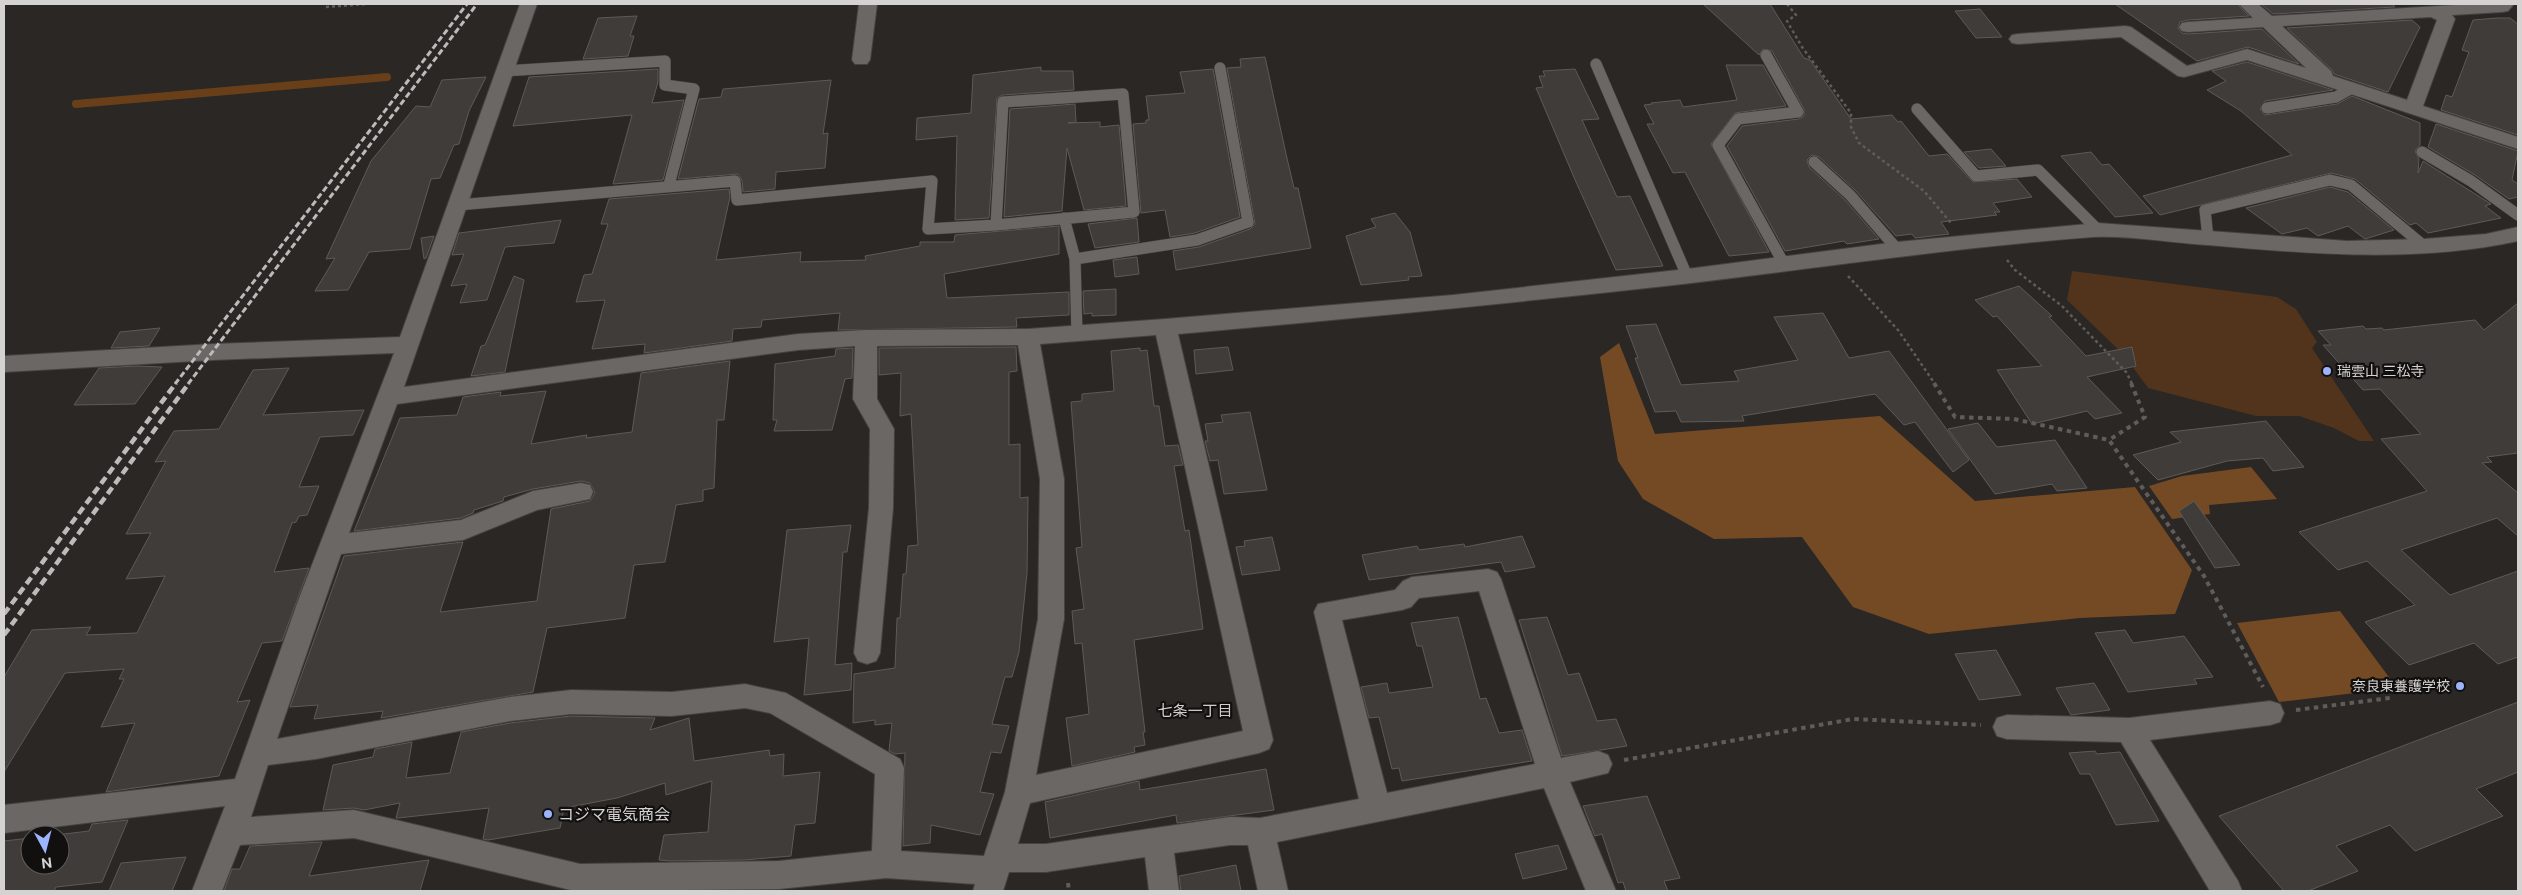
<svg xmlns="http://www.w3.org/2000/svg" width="2522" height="895" font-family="'Public Sans','Noto Sans JP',sans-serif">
<rect width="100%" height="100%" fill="#2b2725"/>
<path fill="#51341b" d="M2072 271 2277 297 2296 309 2317 342 2312 348 2374 441H2359L2334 428 2299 416H2256L2148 388 2124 355 2067 300Z"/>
<path fill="#744a25" d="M1619 343 1655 434 1880 416 1975 501 2135 487 2192 570 2175 614 2080 618 1929 634 1853 607 1802 537 1714 539 1643 499 1618 461 1600 357Z
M2251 467 2277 499 2209 505 2210 514 2172 519 2149 486 2182 476Z
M2340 611 2397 688 2279 702 2237 623Z"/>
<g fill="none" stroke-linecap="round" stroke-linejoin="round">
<path stroke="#683f19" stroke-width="8" d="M76 104 387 77"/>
</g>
<path fill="#403c3a" stroke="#5e5a57" d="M1703 4H1770L1804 58 1810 60 1851 119 1892 115 1898 122 1901 121 1929 156 1947 154 1973 182 2017 179 2032 197 1993 203 2000 212H1994L1997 215 1941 222 1949 234 1915 238 1912 234 1896 236 1855 190 1819 157 1812 155 1807 160 1809 167 1845 200 1879 239 1847 244 1844 241 1785 251 1727 146 1742 126 1799 119 1804 116V109L1772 51 1763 49 1759 55Z
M2115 4H2237L2249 16 2188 20 2180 22 2178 28 2182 33 2188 34 2262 29 2299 64 2248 47 2197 61Z
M2261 4H2392L2395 7 2273 14Z
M1980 9 2002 37 1976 38 1955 11Z
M637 16 630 36H634L628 56 583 59 598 18Z
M2497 18H2510L2518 24V135L2441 110 2446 95 2452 97 2469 52 2462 50 2473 20Z
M2412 20 2420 27 2388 92 2334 74 2332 70 2287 28Z
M1265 57 1286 154 1294 188H1298L1311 248 1176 270 1173 251 1199 247 1250 229 1255 224 1227 68 1241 67 1240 59Z
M2247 62 2333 90 2265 101 2260 109 2265 115 2337 104 2352 96 2420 123V145L2415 151 2419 159 2418 173 2423 161 2491 204 2485 206 2501 218 2428 233 2416 223 2410 225 2355 179 2331 173 2160 215 2143 196 2292 155 2241 111 2207 90 2226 81 2212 71Z
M1726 65H1763L1786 106 1735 113 1711 144 1769 252 1729 256 1685 172 1673 173 1647 124H1654L1644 105 1652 104 1651 103 1680 100 1683 107 1737 100Z
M1041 67V71H1073L1074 90 1003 95 997 98 989 218 955 220 957 136 916 140 917 118 971 113 973 75Z
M658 69V82L652 103 684 100 663 180 613 184 632 115 513 126 529 77Z
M1213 69 1240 217 1195 233 1170 237 1165 210 1141 213 1133 124 1146 123V120H1149L1146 96 1185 93 1180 72Z
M1575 69 1599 119 1582 120 1617 197 1630 196 1663 266 1616 270 1576 182 1536 88 1543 87 1539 76H1545L1543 71Z
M486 77 469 111 459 144 454 145 440 178 431 179 410 249 369 252 348 290 315 291 335 258 326 259 371 161 416 106 430 107 442 80Z
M831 80 823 134 828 133 825 168 776 172 775 189 743 192 742 180 738 174 678 179 699 99 721 97 723 89Z
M1075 104 1076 122 1068 123 1100 122V127L1119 125 1126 206 1084 210 1067 148 1062 211 1004 217 1010 109Z
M2436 124 2518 151 2512 180 2518 184V197L2509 199 2475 175 2428 147Z
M1991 149 2006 166 1979 168 1964 152Z
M2091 152 2102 165 2109 164 2153 213 2115 217 2061 156Z
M2330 187 2348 192 2394 230 2365 239 2348 226 2318 236 2307 228 2282 234 2246 208Z
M729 189 730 197 716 260 801 252 800 262 866 260 865 256 920 246V242H954L955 235 1059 226V254L944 274 947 298 1069 292V315L1016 318 1017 327 838 330 840 313 762 320 761 327 733 329 732 341 644 353 645 344 592 349 605 300 576 302 584 275 592 274 608 224H601L609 199Z
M1395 213 1410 232 1422 276 1408 277 1409 280 1361 285 1346 236 1376 227 1371 219Z
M1137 218 1139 242 1095 248 1088 224Z
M561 220 554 243 505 247 487 300 460 303 467 284 451 286 464 254 452 255 459 233Z
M434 236 426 258 424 259 421 238Z
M1137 257 1139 274 1115 277 1113 260Z
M514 276 524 280 505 372 471 376 481 346 485 345Z
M2019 286 2052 316 2049 317 2086 356 2132 347 2136 366 2087 377 2122 413 2095 419 2087 411 2032 424 1997 370 2042 366 1997 316 1993 317 1975 300Z
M1116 289V315L1092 316V313L1084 314 1083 291Z
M2518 303V453L2487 457 2492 462 2482 463 2518 493V536L2497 518 2401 550 2450 595 2518 571V657L2498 664 2474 643 2409 665 2365 622 2415 605 2367 561 2338 570 2299 532 2427 491 2381 439 2421 434 2380 389 2363 390 2323 345H2331L2318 331 2363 326 2366 329 2382 328 2384 330 2475 320 2484 330Z
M1823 313 1849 358 1889 351 1969 460 1953 472 1915 422 1904 425 1875 394 1742 416 1744 421 1681 422 1676 411 1655 412 1635 358H1638L1626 326 1656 324 1681 385 1739 381 1734 371 1798 360 1774 317Z
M160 328 149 346 111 348 120 332Z
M1016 347 1017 371 1009 372V445L1020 444V498L1028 497 1027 573 1019 652 1012 677H1005L992 724 1009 726 1001 753 991 752 980 792 994 794 980 835 931 825 930 843 903 846 905 753 895 754 889 751 892 723 875 725V720L853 723 854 674 895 668 897 618H900L903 574H906L908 546 918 545 911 414 900 416 901 373 879 375V348Z
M1228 347 1233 370 1196 374 1194 350Z
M853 348 852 378 845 379 832 430 774 431 777 420H773L775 364 835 356 836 349Z
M1140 348V351L1147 350 1154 406H1159L1165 446 1178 445 1183 465 1174 466 1185 531 1189 530 1203 629 1134 640 1145 732H1143L1145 745 1134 747 1135 752 1072 766 1066 718 1089 714 1082 643 1075 644 1072 611 1084 609 1076 548 1082 547 1071 402 1082 401V394L1114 391 1111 351Z
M730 361 724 420H717L714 488 703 490V501L676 505 665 562 634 565 625 618 547 628 533 692 381 718 383 711 314 719 318 705 290 707 344 556 463 542 440 612 537 601 551 509 590 501 595 493 590 483 581 481 533 489 504 497 503 501 474 510 473 513 461 518 354 531 400 418 457 415 463 397 501 392 500 396 546 391 531 444 587 435 586 438 632 432 641 373Z
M137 366 162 367 135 404 74 405 99 368Z
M289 368 263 415 364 410 353 435 320 437 299 487 319 486 307 515 299 516 296 522 292 523 274 572 309 568 282 641 262 643 237 702 250 700 219 776 106 792 135 723 101 727 124 679H119L124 669 65 673 4 772V677L32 630 91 627 86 635 137 633 165 576 126 579 151 533 126 534 166 461 155 462 174 431 219 429 253 370Z
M1250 412 1267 490 1224 494 1218 460 1210 461 1205 441H1208L1205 424 1223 422 1221 415Z
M2266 421 2304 467 2273 471 2263 458 2227 461 2158 480 2133 455 2181 442 2170 432Z
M1978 423 1997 447 2055 440 2087 488 2057 491 2052 484 1995 494 1948 429Z
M2194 501 2240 565 2215 568 2179 511Z
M851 525 847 552H843L835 665 852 663 851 690 804 695 809 638 774 642 787 530Z
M1522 536 1535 567 1505 572 1501 562 1369 580 1362 555 1417 546 1419 550 1464 544 1465 547Z
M1272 537 1280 570 1242 575 1236 547 1245 546 1244 541Z
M1458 617 1480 699 1486 698 1499 733 1522 730 1532 761 1402 781 1399 768 1392 769 1379 717 1369 718 1361 687 1387 683 1389 693 1433 687 1422 646H1417L1411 623Z
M1547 617 1568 675 1579 673 1597 721 1616 719 1627 746 1562 756 1519 620Z
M2125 630 2133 643 2184 636 2213 677 2194 679 2197 684 2128 692 2095 633Z
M1996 650 2021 695 1979 700 1955 654Z
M2094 683 2110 710 2071 715 2056 688Z
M2518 702V772L2476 789 2503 816 2415 851 2390 825 2336 846 2358 871 2308 891H2284L2219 816Z
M571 716 655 718 650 730 689 718 694 761 769 750 770 756 784 754 783 776 820 772 815 823 795 825 791 856 744 860 671 861 659 860 664 835 708 832 712 781 666 795 665 783 617 798 564 808 560 828 488 840 483 839 489 808 398 818H396L400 803 364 810 354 808 323 810 333 765 373 757 375 749 412 742 406 778 450 773 461 732 510 723Z
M2095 751 2097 754 2120 752 2159 821 2116 825 2090 774H2080L2069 753Z
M1266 769 1274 810 1177 823 1176 815 1050 838 1045 802 1139 781 1140 790Z
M1647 796 1680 878 1664 881 1668 891H1626L1623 882 1618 883 1602 834 1595 836 1583 806Z
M128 820 102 882 56 887 54 891H4V841L30 838V865H60V835H56L89 831 92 824Z
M322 842 309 876 429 860 420 891H224L232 869H240L250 846Z
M1558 845 1567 869 1523 879 1515 854Z
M186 857 172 891H109L121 863Z
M1236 865 1241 891H1181L1179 876Z"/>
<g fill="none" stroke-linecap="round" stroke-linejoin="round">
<g stroke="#454341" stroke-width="12">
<path id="lane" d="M1766 55 1798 112 1738 119 1718 145 1784 264
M1596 64 1687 276
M503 71 665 61V85L694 89 669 185
M1123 94 1134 212 996 225 1003 102Z
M2267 108 2336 97 2352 88
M1917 109 1976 176 2038 170 2098 230
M2422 152 2471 181 2518 215
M1814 162 1850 195 1897 249
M458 205 735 181 737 200 932 181 928 229 996 225
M1064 218 1075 259 1077 335
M2208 238 2205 210 2330 180 2351 185 2424 246
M1075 259 1197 240 1248 222 1220 68"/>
</g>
<g stroke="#454341" stroke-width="2">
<path id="street" d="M520 4H537L404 387 798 334 866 330 1028 329 1165 319 1453 295 1687 269 1897 242 2098 223 2347 241 2424 239 2486 234 2518 227V241C2417 263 2311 254 2208 245 2173 243 2128 235 2093 237 1956 247 1820 268 1683 284 1515 303 1346 319 1178 334L1273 740 1269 749 1259 753 1030 803 1018 844H1046L1230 817 1260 818 1359 799 1314 612 1318 604 1395 590 1403 581 1412 577 1488 569 1497 572 1501 579 1561 758 1598 751 1608 755 1612 764 1608 773 1570 782 1616 891H1586L1544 788 1277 842 1288 891H1258L1248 845H1230L1174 853 1179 891H1149L1145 857 1046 872H1009L1003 891H973L975 884 886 878 779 889 575 891 354 838 240 845 222 891H192L225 806 4 833V805L235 779 298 601 394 353 213 360 4 372V356L213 344 400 337ZM1156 335 1243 731 1036 775 1064 619V479L1040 344ZM1018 345 1040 479 1038 619 1005 792 984 856 901 851 904 768 900 759 786 693 745 684 672 692 571 690 510 697 277 739 341 554 463 540 537 510 590 499 593 492 590 485 581 483 533 491 461 520 349 533 397 404 798 350 855 346 853 399 870 429 869 508 854 653 858 661 867 664 876 661 880 653 893 508 894 429 877 399V346ZM1479 591 1535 764 1387 793 1342 620 1402 610 1411 607 1419 598ZM745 708 770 713 875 774 872 851 779 861 580 864 354 810 251 817 268 765 316 759 510 721 571 714 672 716Z
M859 4H877L870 60 867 64H855L852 60Z
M2239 4H2258L2272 16 2472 4H2514L2508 11 2502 12 2452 15 2455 19 2423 106 2518 137V149L2247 60 2184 77 2178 76 2121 37 2018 44 2012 43 2009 39 2012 35 2018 34 2125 26 2131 27 2187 66 2247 49 2306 68 2263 27 2188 32 2182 31 2179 27 2182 23 2188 22 2253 18ZM2431 17 2437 20 2407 100 2333 76 2331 71 2282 26Z
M2270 701 2280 704 2284 713 2280 722 2270 725 2150 740 2238 881 2242 891H2210L2121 742 2007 739 1997 736 1993 727 1997 718 2007 715 2129 718Z"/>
</g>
<path stroke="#5f5c5a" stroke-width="2.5" stroke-dasharray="3 3" stroke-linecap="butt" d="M1787 4 1796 15 1787 21 1802 47 1851 113V127L1859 143 1924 191 1951 223
M326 7 367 4
M2007 260 2015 270 2062 306 2127 373 2132 384
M1848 276 1898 330 1935 384"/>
<path stroke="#5f5c5a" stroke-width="4" stroke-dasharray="4.5 4.5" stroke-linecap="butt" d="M1934 383 1955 417 2014 419 2109 440
M2131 383 2145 417 2109 440 2204 576 2263 687
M2296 710 2390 698
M1624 760 1853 719 1981 725
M1068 883 1069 891"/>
<use href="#lane" stroke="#6b6764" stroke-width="11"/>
<use href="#street" fill="#6b6764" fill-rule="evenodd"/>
<path stroke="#bdbbb9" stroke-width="3" stroke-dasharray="6 3" stroke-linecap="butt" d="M175 384 467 4
M188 384 477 4"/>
<path stroke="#bdbbb9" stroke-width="4.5" stroke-dasharray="8 4.5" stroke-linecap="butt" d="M4 614 176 383
M4 635 189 383"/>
</g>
<g fill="#9cb4fd" stroke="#12100f" stroke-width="2">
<circle cx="2327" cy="371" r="5"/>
<circle cx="2460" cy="686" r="5"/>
<circle cx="548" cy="814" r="5"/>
</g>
<g text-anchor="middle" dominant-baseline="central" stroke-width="4.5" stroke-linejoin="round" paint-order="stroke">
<g font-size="14" fill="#d5d3d1" stroke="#12100f" text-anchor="start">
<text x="2337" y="371">瑞雲山 三松寺</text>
<text x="2450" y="686" text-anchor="end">奈良東養護学校</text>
</g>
<g font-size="15" fill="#d2cdca" stroke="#12100f">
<text x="1195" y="710">七条一丁目</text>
</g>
<g font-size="16" fill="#d5d3d1" stroke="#12100f" text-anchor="start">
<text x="558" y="814">コジマ電気商会</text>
</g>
</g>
<rect width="2522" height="895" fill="none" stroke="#d5d3d1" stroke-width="10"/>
<g transform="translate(45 850) rotate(173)"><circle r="24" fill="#12100f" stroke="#605e5d"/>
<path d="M0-4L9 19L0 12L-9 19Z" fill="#9cb4fd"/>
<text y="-8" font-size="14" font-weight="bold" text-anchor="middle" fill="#d5d3d1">N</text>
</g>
</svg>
